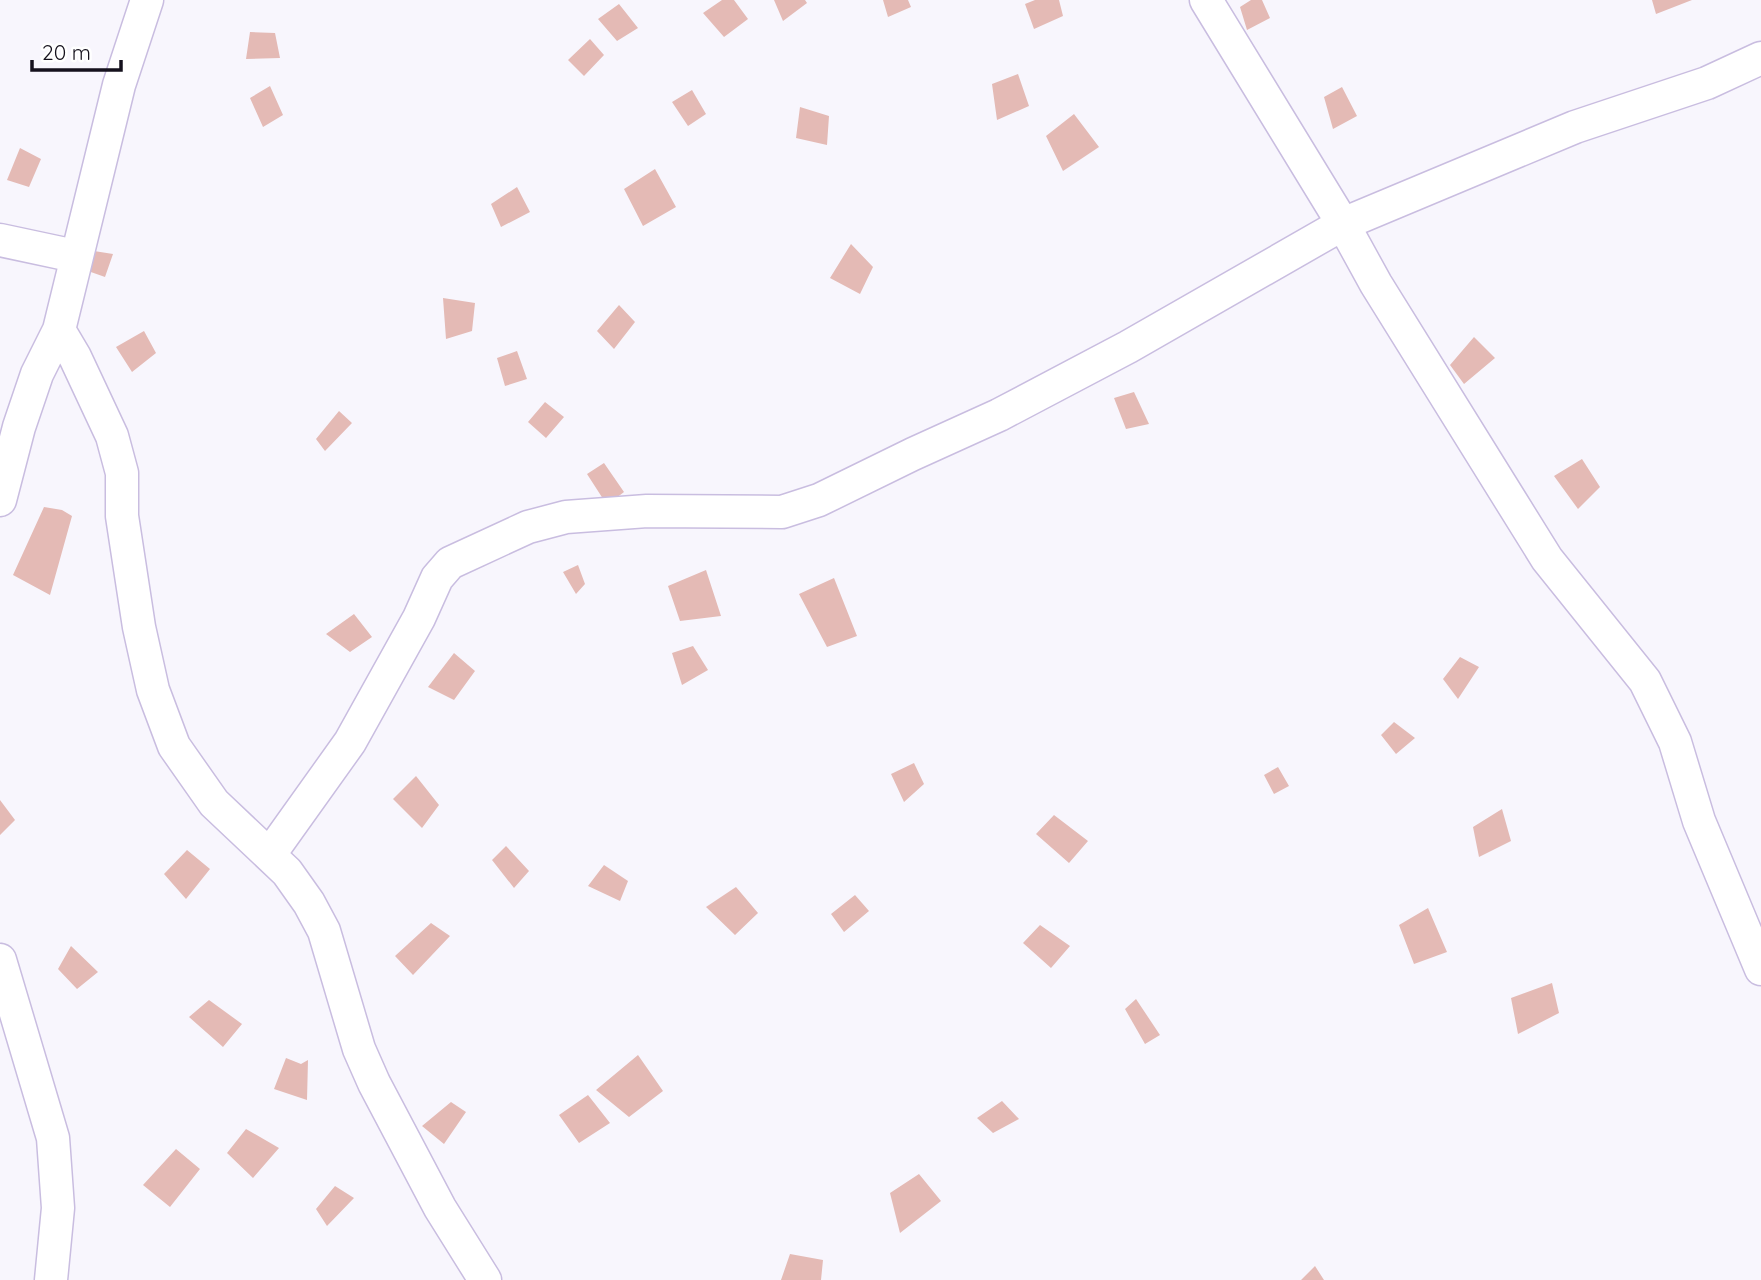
<svg xmlns="http://www.w3.org/2000/svg" width="1761" height="1280" font-family="Quicksand,sans-serif">
<rect width="100%" height="100%" fill="#f8f6fd"/>
<path fill="#e4bab5" d="M722 0H734L748 19 724 37 703 13Z
M774 0H805L807 3 783 21Z
M883 0H908L911 7 888 17Z
M1035 0H1059L1063 16 1034 29 1025 4Z
M1251 0H1262L1270 18 1247 30 1240 7Z
M1652 0H1692L1656 14Z
M619 4 638 28 617 41 598 19Z
M250 32 275 33 280 58 246 59Z
M590 39 604 55 584 76 568 60Z
M1018 74 1029 106 997 120 992 84Z
M270 86 283 115 263 127 250 98Z
M1342 87 1357 116 1333 129 1324 97Z
M692 90 706 114 688 126 672 102Z
M800 107 829 116 827 145 796 138Z
M1074 114 1099 147 1063 171 1046 136Z
M20 148 41 159 29 187 7 180Z
M655 169 676 207 643 226 624 189Z
M517 187 530 212 501 227 491 204Z
M851 244 873 267 860 294 830 278Z
M94 251 113 254 105 277 88 271Z
M443 298 475 303 472 331 446 339Z
M619 305 635 322 614 349 597 331Z
M144 331 156 353 132 372 116 347Z
M1474 337 1495 358 1464 384 1450 365Z
M517 351 527 379 505 386 497 358Z
M1134 392 1149 424 1126 429 1114 398Z
M545 402 564 417 546 438 528 422Z
M339 411 352 423 325 451 316 439Z
M1582 459 1600 487 1578 509 1554 476Z
M604 463 624 492 607 505 587 474Z
M44 507 62 510 72 516 50 595 13 575Z
M578 565 585 584 576 594 563 572Z
M706 570 721 616 680 621 668 586Z
M834 578 857 636 827 647 799 594Z
M354 614 372 637 350 652 326 634Z
M693 646 708 670 682 685 672 653Z
M454 653 475 671 454 700 428 687Z
M1460 657 1479 667 1458 699 1443 679Z
M1394 722 1415 738 1396 754 1381 735Z
M914 763 924 784 904 802 891 774Z
M1278 767 1289 786 1274 794 1264 775Z
M416 776 439 805 422 828 393 799Z
M0 800 15 820 0 835Z
M1502 809 1511 841 1479 857 1473 827Z
M1054 815 1088 841 1069 863 1036 834Z
M506 846 529 871 514 888 492 860Z
M187 850 210 869 186 899 164 874Z
M604 865 628 881 620 901 588 886Z
M736 887 758 913 735 935 706 907Z
M855 895 869 911 844 932 831 914Z
M1428 908 1447 952 1414 964 1399 925Z
M431 923 450 936 413 975 395 956Z
M1040 925 1070 946 1051 968 1023 943Z
M71 946 98 972 77 989 58 969Z
M1552 983 1559 1013 1518 1034 1511 998Z
M1136 999 1160 1035 1145 1044 1125 1009Z
M209 1000 242 1024 223 1047 189 1017Z
M638 1055 663 1091 629 1117 596 1090Z
M286 1058 301 1064 308 1060 307 1100 274 1089Z
M588 1095 610 1123 579 1143 559 1115Z
M1002 1101 1019 1119 993 1133 977 1118Z
M451 1102 466 1112 444 1144 422 1126Z
M246 1129 279 1148 253 1178 227 1153Z
M176 1149 200 1169 170 1207 143 1185Z
M919 1174 941 1201 900 1233 890 1193Z
M335 1186 354 1198 327 1226 316 1209Z
M790 1254 823 1260 821 1280H781Z
M1315 1266 1324 1280H1301Z"/>
<g fill="none" stroke-linecap="round" stroke-linejoin="round">
<g stroke="#c9bde0" stroke-width="35">
<path id="street" d="M147 0 119 85 59 330 75 357 112 436 122 473V516L139 627 153 690 174 746 214 803 287 872 309 903 324 931 359 1049 374 1083 440 1208 485 1280
M1206 0 1343 224 1376 284 1547 559 1645 681 1675 742 1699 821 1761 969
M0 240 75 256
M0 500 19 427 37 374 59 330
M270 854 350 742 419 618 437 578 450 563 528 527 566 517 647 511 782 512 819 500 913 454 999 415 1128 347 1343 224 1575 127 1707 83 1761 58
M0 960 53 1138 58 1208 51 1280"/>
</g>
<use href="#street" stroke="#fff" stroke-width="32"/>
</g>
<path d="M32 60v10h89v-10" fill="none" stroke="#15111d" stroke-width="3.5"/>
<text x="42" y="60" font-size="21" fill="#15111d" stroke="#ffffff" stroke-width="5" paint-order="stroke">20 m</text>
</svg>
